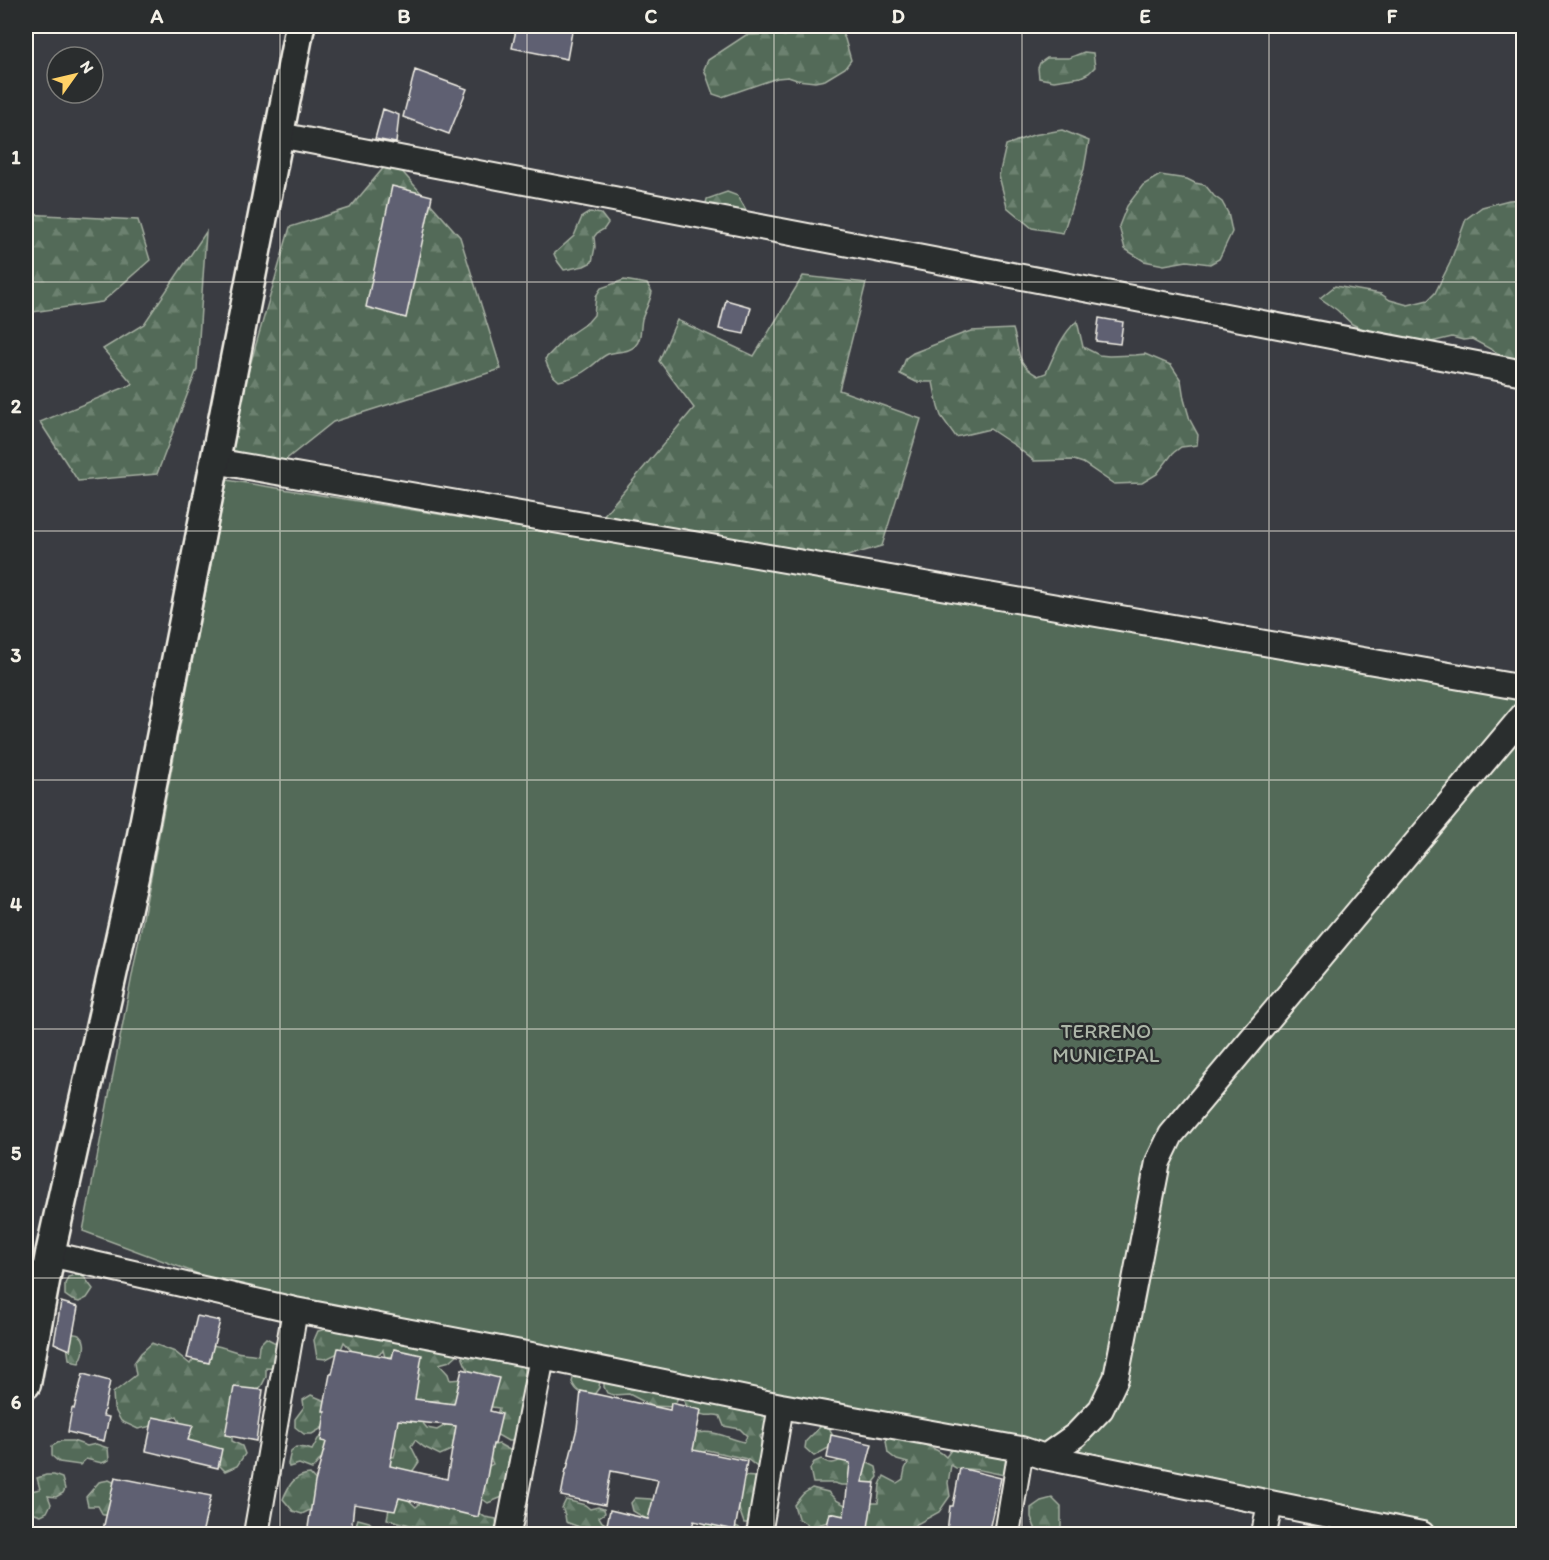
<svg xmlns="http://www.w3.org/2000/svg" width="1549" height="1560" font-family="Itim,sans-serif">
<defs>
<pattern id="forest-firs" width="22" height="20" patternUnits="userSpaceOnUse" patternTransform="scale(1.5)"><rect width="22" height="20" fill="#536b58"/><path d="M5 1l3.5 6h-7zM16 11l3.5 6h-7z" fill="#6c8170"/></pattern>
</defs>
<rect width="100%" height="100%" fill="#3a3c42"/>
<filter id="ink" filterUnits="userSpaceOnUse"><feTurbulence type="fractalNoise" baseFrequency=".0167" numOctaves="2"/><feDisplacementMap in="SourceGraphic" scale="12" xChannelSelector="R" yChannelSelector="G"/><feConvolveMatrix kernelMatrix="1 2 1 2 8 2 1 2 1" color-interpolation-filters="sRGB"/></filter>
<g filter="url(#ink)">
<path fill="url(#forest-firs)" stroke="#a4aea0" stroke-width="1.5" d="M802 26H838L845 39 851 60 845 68 825 80 815 82 797 80 788 77 777 78 722 97 713 94 704 69 708 60 746 35 775 34 785 36Z
M1084 52 1093 53 1095 67 1089 73 1081 77 1054 81 1039 78 1038 68 1040 63 1047 58H1069Z
M1062 130 1089 141 1084 169 1063 233 1032 228 1007 207 999 176 1006 145 1033 135Z
M391 159 460 237 501 369 333 422 279 465 226 448 290 227 350 208Z
M1160 175 1187 179 1195 183 1205 185 1214 196 1222 202 1228 213 1230 222 1232 232 1219 259 1210 264 1187 261 1164 265 1144 261 1125 249 1119 226 1127 206 1143 185Z
M727 192 738 196 749 215 738 231 727 234 709 223 705 208 707 199Z
M1523 199V367L1472 339 1463 340 1452 337 1419 345 1371 333 1352 324 1337 310 1320 298 1335 286 1381 294 1390 300 1408 305 1428 300 1435 293 1450 263 1466 219 1482 207 1509 200Z
M590 212 601 214 608 223 604 229 597 233 594 237 595 247 592 262 584 266 564 270 558 262 554 254 574 236 582 217Z
M26 214 138 220 150 260 102 302 26 313Z
M206 232 197 369 157 474 78 481 40 422 133 384 103 349 144 324Z
M803 276 866 283 839 390 921 419 882 546 782 575 597 523 694 408 659 361 677 320 754 356Z
M624 280 647 284 652 292C650 302 645 310 642 319 640 328 642 339 635 346 628 353 617 351 608 354 601 357 596 363 589 368 580 375 570 379 559 381 551 375 548 368 545 359L566 337 588 322 594 315 596 296 601 288Z
M1077 321 1083 347 1099 355 1109 356 1135 355 1145 354 1171 365 1181 380 1184 399 1190 420 1198 435 1197 445 1181 447 1173 453 1157 474 1142 483 1114 484 1083 463 1074 460 1034 461 1017 447 990 429 956 437 941 416 938 407 933 382H916L900 374 906 358 913 353 962 334 971 331 1013 329C1020 351 1015 363 1038 376L1046 373C1054 355 1062 334 1077 321Z
M78 1274 85 1278 93 1289 87 1298 79 1302 72 1300 65 1295V1284L68 1277Z
M324 1324 377 1331 385 1340 388 1338 458 1346V1354L450 1361 439 1364 448 1374 450 1380 462 1379 473 1409 442 1405 438 1400 412 1403 397 1356 385 1357 383 1350 382 1352 367 1359 355 1354 344 1342 340 1352 326 1359 317 1358 314 1340 318 1331 327 1329Z
M70 1334C89 1332 86 1351 79 1363L74 1362 69 1359 67 1345Z
M266 1338 278 1344V1369L266 1368V1377L262 1385 232 1429V1441L242 1446 245 1454 237 1466 225 1471 216 1462 191 1447 177 1416 157 1425 138 1429 121 1421 114 1408 113 1393 136 1375 134 1363 141 1353 152 1343 175 1352 190 1364C205 1341 211 1343 234 1351 241 1354 250 1353 258 1355L259 1345Z
M468 1350 526 1366 529 1373V1395L521 1401 524 1408 517 1441H508L489 1430 496 1418 499 1408 492 1407 490 1394C478 1382 466 1372 462 1355Z
M574 1375 600 1380 599 1388 593 1396C583 1395 576 1392 572 1382Z
M604 1381 675 1389 678 1397 674 1407 652 1406 629 1394 613 1395 607 1393 604 1387Z
M681 1391 770 1416 768 1430 760 1436 762 1448 761 1470 747 1459 707 1450 689 1462 687 1435C712 1428 721 1436 744 1442L747 1436 740 1429 724 1426 720 1416C714 1414 711 1416 705 1415 689 1413 684 1406 681 1391Z
M311 1395 328 1402 327 1425 312 1434H304L295 1427V1419L304 1407 303 1400Z
M398 1417 420 1420 427 1428 437 1430 449 1423 460 1427 458 1447 440 1455 424 1447 415 1440 411 1446 419 1462 412 1472 328 1461H319L312 1469 299 1464 289 1467 288 1464 291 1451 296 1447 306 1448 312 1450 318 1439 325 1433 386 1456 394 1457 396 1449 390 1441Z
M821 1426 829 1427 835 1442 832 1446 814 1456 805 1448 806 1441Z
M890 1435C905 1439 937 1446 946 1457L951 1450C973 1448 992 1446 1009 1462V1476L980 1470 956 1468 951 1465 948 1483 950 1496 939 1512 915 1525 908 1534C890 1534 878 1532 862 1524L869 1503H878L880 1485 884 1476 897 1483 903 1479 905 1469 908 1463 897 1460 888 1453 886 1441Z
M61 1441H73L87 1446 96 1444 108 1448 109 1460 102 1463 86 1459 80 1465 59 1462 52 1456V1446Z
M499 1444 513 1452 509 1492 500 1498 488 1503 478 1496 485 1468 493 1464 488 1453 490 1446Z
M844 1458 864 1461 876 1467 878 1477 872 1485H841L834 1483H813L810 1469 814 1462 821 1459C830 1465 835 1464 844 1458Z
M310 1474 319 1484 314 1508 302 1514 293 1511 283 1499C289 1485 294 1475 310 1474Z
M46 1475H54L62 1478 65 1489 63 1493 56 1497 48 1496 51 1504 47 1512 41 1515C26 1511 21 1508 27 1492L40 1489 37 1478Z
M741 1476 756 1477 759 1497 751 1523H744L738 1506Z
M109 1480 121 1486 108 1515H103L98 1506H88L86 1497 99 1482Z
M812 1488 828 1492 836 1500 847 1506 845 1519C833 1519 823 1524 811 1527L798 1518 794 1505 803 1494Z
M404 1496 416 1507 425 1499 469 1508 485 1517 496 1519 498 1534H447L441 1531 421 1532 417 1527 387 1519 391 1499Z
M635 1498 651 1499 656 1507 648 1520 633 1511 631 1503Z
M1052 1498 1061 1507V1527C1053 1533 1046 1538 1037 1533L1031 1517V1508L1041 1501Z
M566 1500 585 1505 590 1509 598 1507 604 1509 605 1513 599 1517 602 1522 616 1530V1534H575L579 1527 566 1522 565 1515 562 1508Z
M358 1519 369 1522 377 1529 384 1525 404 1534H353Z
M1316 1519 1358 1529 1363 1534H1318L1314 1527Z
M709 1522 726 1526 738 1527 746 1534H702L699 1531 703 1526Z"/>
<path fill="#536b58" stroke="#a4aea0" stroke-width="1.5" d="M227 480 1523 689V1534H1432L295 1310 83 1231Z"/>
<path fill="#5e6072" stroke="#f4f1e8" stroke-width="1.5" fill-rule="evenodd" d="M517 26H573L567 59 512 48Z
M415 70 467 89 449 134 403 117Z
M383 109 399 115 396 143 375 139Z
M392 186 432 196 406 318 366 307Z
M726 300 751 307 744 334 719 329Z
M1099 318 1123 322 1120 344 1096 341Z
M61 1302 78 1307 70 1350 54 1343Z
M197 1316 220 1321 209 1363 187 1358Z
M338 1348 392 1358 394 1349 422 1355 415 1399 454 1404 462 1369 499 1378 490 1411 502 1414 495 1444H493L487 1477 478 1517 399 1498 395 1511 354 1504 351 1534H307L315 1482 326 1442 321 1441 325 1411H323L330 1374H332ZM398 1420 456 1426 447 1479 390 1466Z
M83 1374 110 1381 103 1416 109 1417 104 1441 68 1432 72 1408 74 1409Z
M234 1387 263 1390 256 1441 225 1435Z
M581 1391 670 1410 671 1403 701 1410 693 1450 747 1461 735 1530 694 1521 689 1534H605L610 1510 648 1519 658 1480 611 1471 605 1505 561 1496 566 1469H567L577 1428Z
M153 1417 193 1425 188 1440 222 1449 218 1468 146 1451Z
M831 1435 872 1444 862 1482 875 1483 867 1534H825L830 1513 844 1516 850 1463 827 1458Z
M960 1468 1001 1478 988 1534H956L947 1532 950 1506H953Z
M115 1477 211 1496 202 1534H102Z"/>
<g fill="none" stroke-linecap="round" stroke-linejoin="round">
<g stroke="#f4f1e8" stroke-width="28">
<path id="minor" d="M279 135 1524 373
M214 461 1524 688
M50 1254 295 1310 542 1357 781 1406 1021 1449 1045 1457 1422 1534
M1045 1457 1076 1435 1101 1409 1116 1378 1158 1162 1171 1135 1524 714
M256 1534 295 1310
M508 1534 542 1357
M759 1534 781 1406
M1007 1534 1021 1449
M1264 1534 1270 1503"/>
</g>
<g stroke="#f4f1e8" stroke-width="33">
<path id="tertiary" d="M26 1384 50 1254 134 876 300 26"/>
</g>
<use href="#minor" stroke="#2a2d2e" stroke-width="24"/>
<use href="#tertiary" stroke="#2a2d2e" stroke-width="28"/>
</g>
</g>
<path fill="none" stroke="#f4f1e8" stroke-width="1.5" stroke-opacity="0.55" d="M280 26V1534M527 26V1534M774 26V1534M1022 26V1534M1269 26V1534M26 282H1524M26 531H1524M26 780H1524M26 1029H1524M26 1278H1524"/>
<g text-anchor="middle" dominant-baseline="central" stroke-width="5" stroke-linejoin="round" paint-order="stroke">
<g font-size="21" fill="#acb5a7" stroke="#2a2d2e">
<text x="1106" y="1030">TERRENO<tspan x="1106" dy="24">MUNICIPAL</tspan></text>
</g>
</g>
<rect width="1549" height="1560" fill="none" stroke="#2a2d2e" stroke-width="66"/>
<g transform="translate(75 75) rotate(56)"><circle r="28" fill="#2a2d2e" stroke="#7b7b78" stroke-width="1.5"/>
<path d="M0-4.5L10 22L0 15L-10 22Z" fill="#ffd166"/>
<text y="-9" font-size="16" font-weight="bold" text-anchor="middle" fill="#f4f1e8">N</text>
</g>
<rect x="33" y="33" width="1483" height="1494" fill="none" stroke="#f4f1e8" stroke-width="2"/>
<g font-size="20" text-anchor="middle" font-weight="bold" fill="#f4f1e8">
<text x="157" y="23">A</text>
<text x="404" y="23">B</text>
<text x="651" y="23">C</text>
<text x="898" y="23">D</text>
<text x="1145" y="23">E</text>
<text x="1392" y="23">F</text>
<text x="16" y="164">1</text>
<text x="16" y="413">2</text>
<text x="16" y="662">3</text>
<text x="16" y="911">4</text>
<text x="16" y="1160">5</text>
<text x="16" y="1409">6</text>
</g>
</svg>
